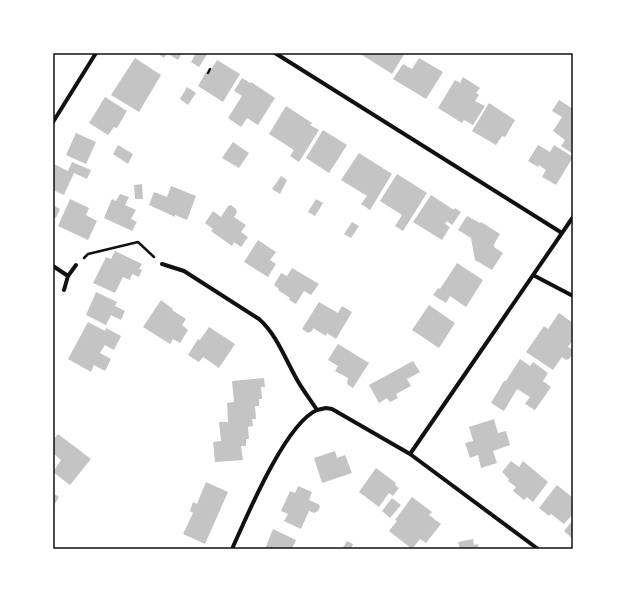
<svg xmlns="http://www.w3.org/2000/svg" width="626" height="602" font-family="Roboto,sans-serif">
<rect width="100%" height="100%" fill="#fff"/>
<path fill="#c4c4c4" d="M157 53H182L178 60 167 53 164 58Z
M196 53H208L199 67 191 62Z
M359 53H405L392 74Z
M135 58 161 75 139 112 111 95Z
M419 58 443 72 426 99 393 79 403 64 412 69Z
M217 60 240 74 223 102 198 86 206 72 209 73Z
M463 77 480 88 476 93 479 95 475 101 485 106 473 125 464 120 462 123 438 108 455 80 460 83Z
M242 78 250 83 251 82 275 98 258 125 247 118 241 127 228 118 242 96 234 91Z
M187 87 196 93 188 105 180 99Z
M105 97 127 111 117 128 114 127 108 135 89 123Z
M559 100 573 109V154L561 146 565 140 553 131 562 117 552 111Z
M489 103 515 120 505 137 502 136 496 145 472 131Z
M286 106 312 123 310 125 319 130 299 162 290 156 294 150 269 134Z
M323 130 347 145 329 173 306 158Z
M76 133 96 142 86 164 66 155Z
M233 142 249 153 239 168 222 158Z
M118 145 133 154 128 164 113 154Z
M538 145 550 152 554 145 573 157 556 185 542 177 546 170 539 165 538 167 528 161Z
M359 153 392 174 370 210 361 204 367 196 341 180Z
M72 162 91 170 87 179 74 173 64 195 53 190V167L54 164 68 171Z
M397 174 427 193 403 231 395 226 402 215 380 201Z
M281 176 287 180 280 194 272 189Z
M142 184 143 199H135L134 185Z
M171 186 196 196 187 220 175 215V217L173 216 149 205 154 192 167 197Z
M120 194 129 197 125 205 136 210 131 219 137 222 132 231 104 218 112 199 116 201Z
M431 195 454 210 455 208 461 212 452 225 447 221 445 224 450 227 442 240 413 222Z
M70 199 89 208 86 215 97 221 88 240 58 226Z
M316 199 323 203 315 216 308 212Z
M53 205 60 209 56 218 53 217Z
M231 205 236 209 237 212 234 217 246 225 241 232 248 237 241 247 234 242 232 246 211 231 213 229 205 223 213 211 221 217 228 206Z
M467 216 480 223 481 222 500 234 494 244V247L503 253 492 270 475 260 471 238 458 230Z
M352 222 359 226 351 238 344 234Z
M258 240 276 252 270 260 276 264 268 277 244 262Z
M115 251 142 264 139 269 142 270 139 277 132 274 130 280 123 277 115 293 93 283 106 257 111 259Z
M457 263 483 280 466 307 450 296 446 303 433 295 438 288 440 289Z
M292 268 319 284 311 295 304 291 296 304 289 300 290 298 278 290 279 289 274 285 281 273 287 276Z
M96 292 117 302 115 306 125 311 121 320 111 315 106 325 86 315Z
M161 300 173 309 172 310 186 319 182 325 188 330 180 343 173 339 170 344 143 327Z
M319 302 338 313 342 306 352 312 336 339 327 333 326 336 313 328 312 331 308 333 302 329Z
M429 305 455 323 439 348 412 330Z
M559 313 573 323V336L571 339 573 340 568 347 573 350V354L569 359 566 360 562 357 553 370 526 352 544 326 548 329Z
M88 322 105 331 106 328 121 336 114 350 105 345 100 353 111 359 105 371 94 365 91 372 68 359Z
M209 327 235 344 219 368 203 357 199 362 188 355 198 339 200 340Z
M338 344 369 363 353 388 347 384 348 378 335 371 338 366 328 360Z
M520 359 530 366 533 362 548 373 543 381 551 387 535 410 525 404 530 397 517 389 504 411 491 403 504 381H506Z
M413 361 420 372 407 379 411 386 396 394 398 398 390 402 387 398 379 403 369 385Z
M264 378 265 387H261L262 399H259V406H255L256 419H252L253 426 248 427 249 439H246V446H241L243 460 215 462 213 442 221 441 219 422H228L227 403 234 402 232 381Z
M494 419 498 433 506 431 510 445 493 451 497 463 481 468 478 455 470 458 465 443 473 441 469 427Z
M58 434 91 459 70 485 53 472 61 460 53 453V440Z
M335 451 337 458 345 455 352 473 322 483 314 458Z
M511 461 519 467 523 461 548 482 533 502 527 497 524 500 513 491 516 487 508 481 509 479 502 472Z
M376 468 396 483 395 485 399 488 393 496 389 493 379 507 359 492Z
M206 482 228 492 205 544 183 534 193 513 190 511 193 502 197 504Z
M557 485 573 498V514L564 524 551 514 549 516 539 508Z
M298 486 312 492 309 500 318 504 320 507 318 511 314 513 309 511 301 529 284 521 288 514 281 511 290 491 295 493Z
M53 493 59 497 53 507Z
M412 497 432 512 429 515 441 524 426 543 420 539 412 549 389 531 397 521 395 520Z
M392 498 401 505 390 518 382 511Z
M573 520V539L564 531Z
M273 529 296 540 292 549H265Z
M473 539 474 545 478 544 479 549H460L458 542Z
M347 541 353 544 351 549H342Z"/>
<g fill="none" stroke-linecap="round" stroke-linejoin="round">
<path stroke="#111" stroke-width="2.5" d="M208 73 210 69
M84 258 88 254 138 242 154 257"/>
<path stroke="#111" stroke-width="4" d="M275 53 562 233
M53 122 96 53
M162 264 184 271 259 319C276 334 284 356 295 376 301 388 310 399 317 410L326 408 332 409 410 454 538 549
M53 266 68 276 76 265
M533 275 573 296
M64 290 68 276
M410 454 573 217
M232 549C247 516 285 424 317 410"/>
</g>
<rect width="626" height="602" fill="none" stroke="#ffffff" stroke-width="108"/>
<rect x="54" y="54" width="518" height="494" fill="none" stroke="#111" stroke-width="1.5"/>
</svg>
